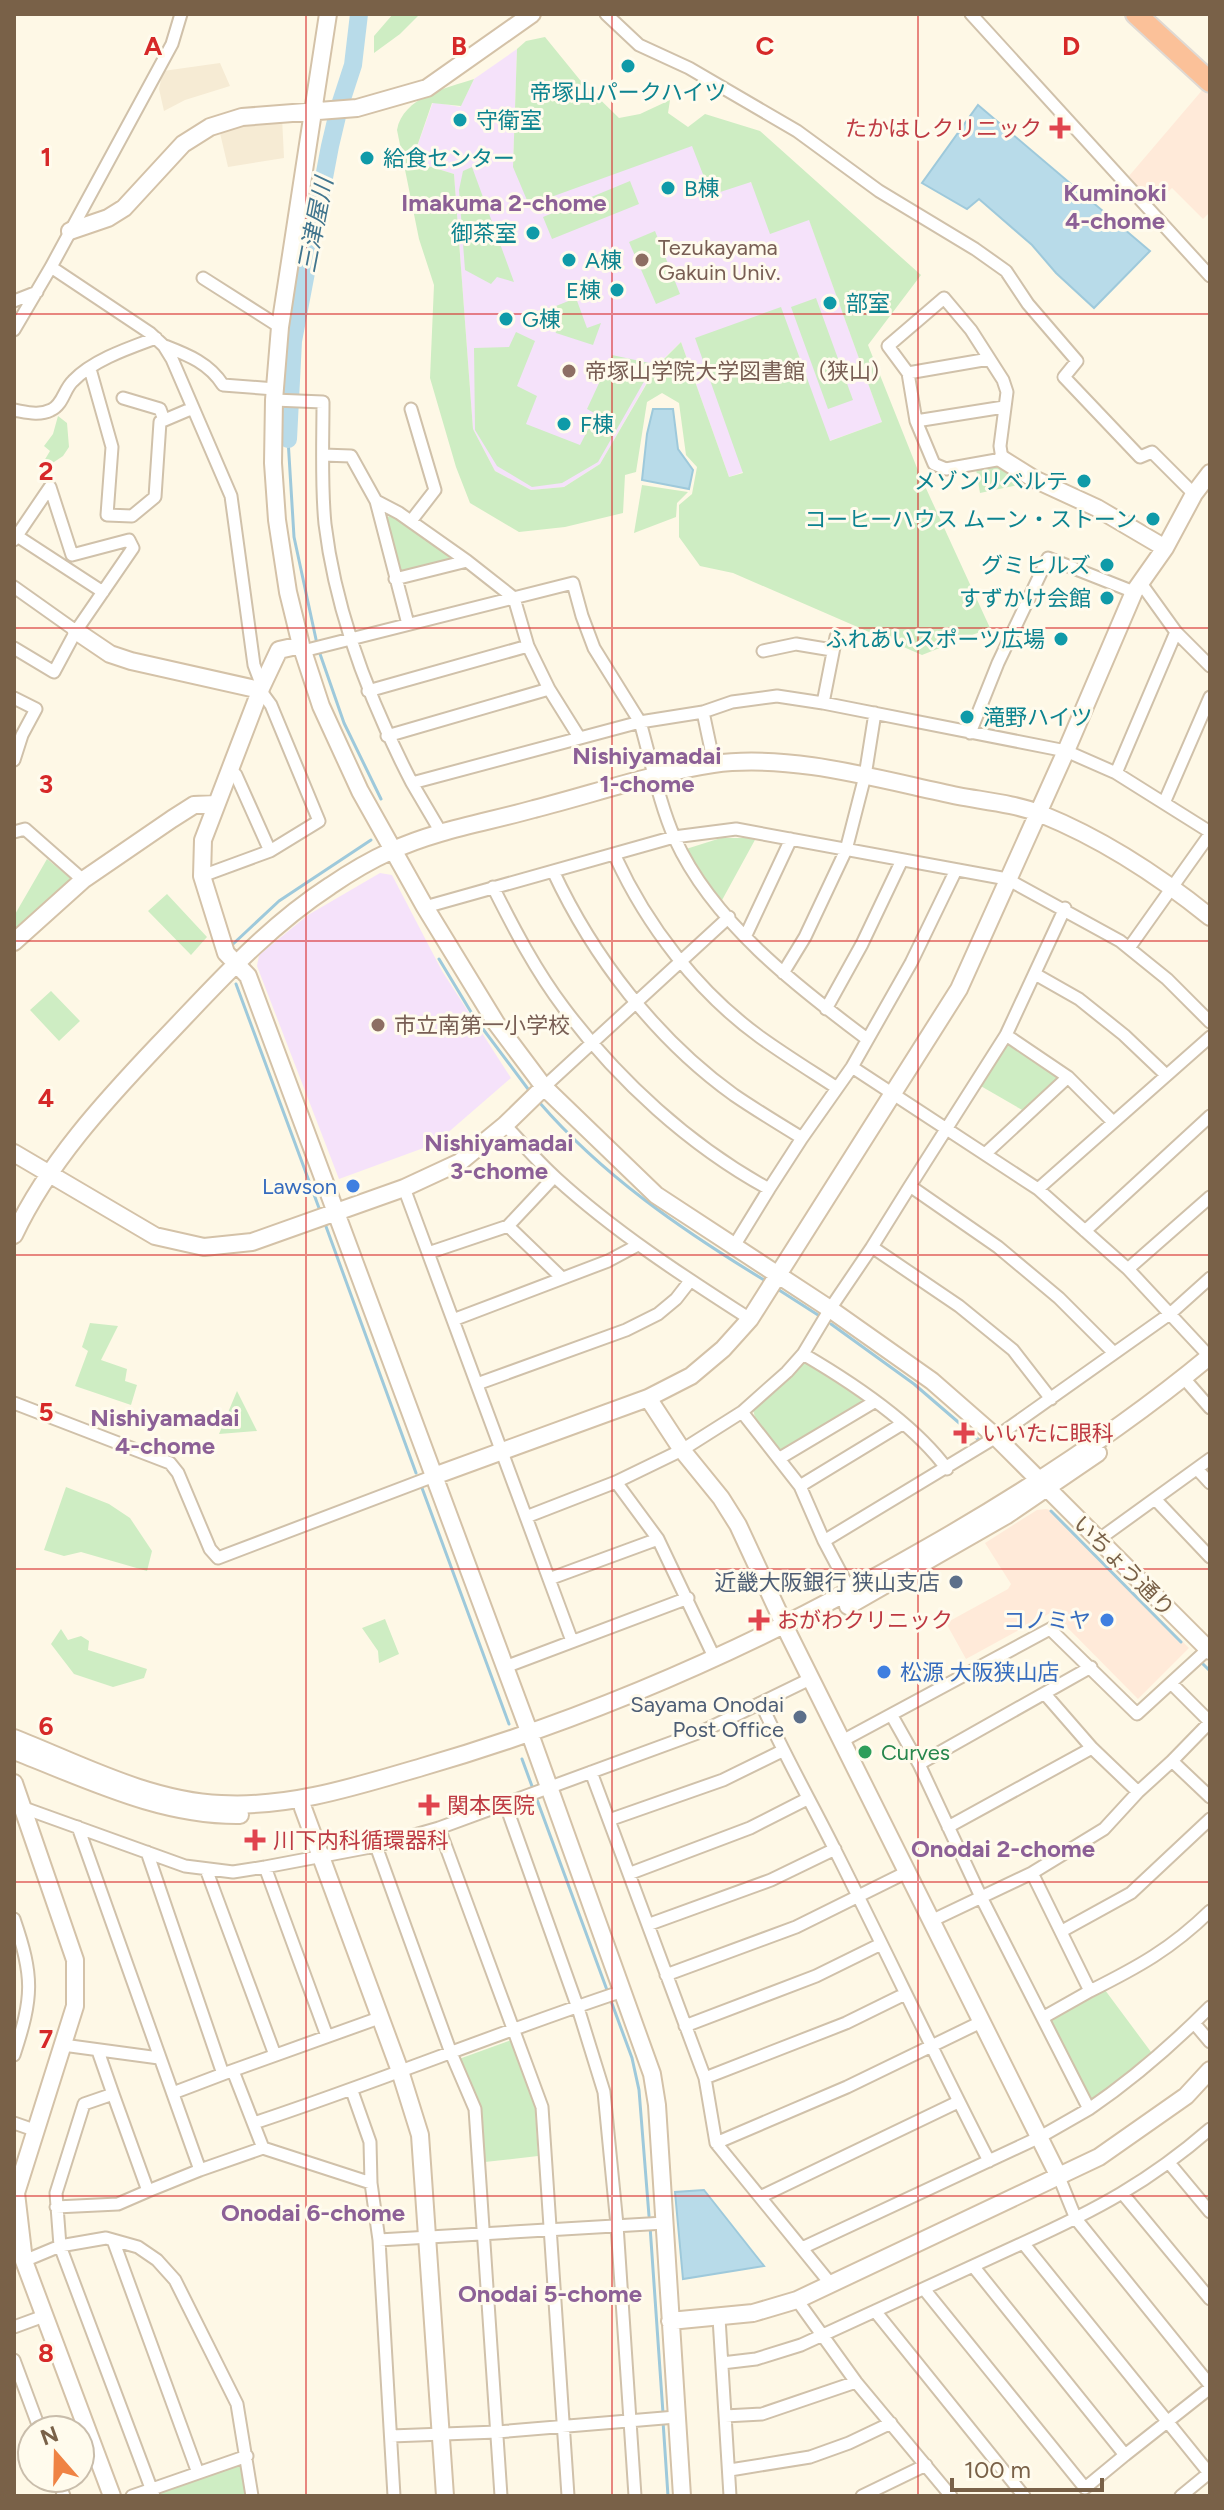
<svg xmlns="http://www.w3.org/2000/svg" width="1224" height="2510" font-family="Figtree,'Noto Sans JP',sans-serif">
<rect width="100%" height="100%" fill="#fef8e6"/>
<path fill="#f6ebd4" d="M220 63 230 86 185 100 164 111 159 89 163 71Z
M282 117 284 158 228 167 219 129Z"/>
<path fill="#ffead9" d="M1204 88 1210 93V212L1203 219 1172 188 1153 205 1129 176Z
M1046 1509 1051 1510 1189 1648 1138 1699 1052 1612 966 1659 946 1623 1008 1589 1011 1584 985 1543 1037 1510Z"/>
<path fill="#f5e2fa" d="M517 49 513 167 692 146 809 219 882 422 729 477 681 342 657 365 600 464 564 487 531 490 495 471 473 429 454 174 412 161 433 102 460 107 474 79Z
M380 873 392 875 442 971 511 1078 444 1136 429 1146 339 1179 257 966 259 955 308 915Z"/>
<path fill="#ceedc3" d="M393 14H420L400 34 374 53V36Z
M545 37 580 80 619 118 640 114 670 100 668 113 688 127 705 114 760 131 921 275 868 345 919 473 990 628 922 655 733 573 700 566 679 537V505L692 494 697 467 686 455 679 403 662 393 647 402 636 472 625 475 623 513 565 527 519 532 470 503 456 467 430 378 434 285 419 239 397 130C403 97 446 88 474 79L461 106 432 103 412 161 454 174 473 429 495 471 531 490 564 487 600 464 657 366 681 342 729 477 743 473 695 338 781 307 830 441 882 422 809 220 770 234 751 182 711 195 692 146 529 205 513 167 517 49 526 41Z
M472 167 510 271 514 282 497 277 491 284 465 270 459 190 463 171Z
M630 181 639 204 552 239 543 217Z
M655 231 680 294 656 304 629 242Z
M576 298 587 328 601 323 593 345 556 333 546 310Z
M816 298 853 400 828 409 791 307Z
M516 332 535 341 517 386 537 396 526 424 580 445 596 414 587 409 612 355 654 364 598 462 562 483 532 487 497 466 475 430 474 348 509 347Z
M58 416 67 423 69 447 63 456 48 466 44 461 50 451 44 446 53 434Z
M1005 466 1028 483 980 493 976 469Z
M642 485 688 492 677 503 676 517 634 533Z
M393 515 449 555V560L399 574 384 518Z
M721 838H756L721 902 686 849Z
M47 859 75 882 14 934V916Z
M167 894 207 937 191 955 148 911Z
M51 991 80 1021 59 1041 30 1010Z
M1007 1040 1059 1075V1080L1024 1111 979 1085Z
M90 1323 118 1326 101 1360 127 1369 125 1381 137 1385 131 1405 75 1386 88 1351 82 1347Z
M806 1362 868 1403 782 1454 756 1421 753 1410 777 1389 801 1363Z
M237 1391 257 1431 219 1434Z
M66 1487 109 1504 130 1518 152 1551 147 1571 81 1552 64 1556 44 1550Z
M385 1619 399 1654 379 1663 378 1651 362 1628Z
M61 1629 68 1640 81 1636 89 1641 88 1650 147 1669 144 1678 113 1687 74 1674 51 1644Z
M1105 1990 1154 2056 1095 2102 1088 2100 1050 2023 1053 2016Z
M514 2039 535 2108 538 2156 485 2162 481 2107 459 2059Z
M234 2465 241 2467 245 2496H158L162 2491Z"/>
<path fill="#b8dbe9" stroke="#9ec9db" stroke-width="2" d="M978 105 1150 251 1094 308 1056 273 1032 245 979 199 967 209 922 183Z
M653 409H673L678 449 693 470 689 489 642 480 647 434Z
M704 2190 764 2266 683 2279 675 2192Z"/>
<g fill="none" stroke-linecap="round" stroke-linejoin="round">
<path stroke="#9ec9db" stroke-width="3" d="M288 439 294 537 317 644
M319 651 344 723 381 799
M232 945 279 901 371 840
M439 959 474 1017 528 1089
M236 984 319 1208
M539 1102C603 1176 682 1230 764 1280
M324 1221 416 1473
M779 1290 818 1315
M831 1324 914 1384 979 1440
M422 1488 509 1724
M1051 1511 1181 1642
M1201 1662 1210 1671
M522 1759 632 2058 639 2090 649 2216
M650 2226 663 2413
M663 2421 668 2496"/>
<path stroke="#b8dbe9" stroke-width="18" d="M288 439 293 341 330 146 339 108 353 65 359 14"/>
<g stroke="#d0c1aa" stroke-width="15">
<path id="street" d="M606 14 639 45 689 68 797 131 879 191 975 249 1006 271 1028 304 1077 361 1064 377 1140 457 1152 452 1194 494
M971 14 1210 276
M51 267 150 333 164 346 172 359 231 496 254 665 262 686
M203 278 280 327
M944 298 971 330 1003 380 1007 392 1000 446 1002 459 946 469 934 464 916 421 908 373 888 346Z
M14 301 37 292
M14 330 51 267 172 44 181 14
M165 346C188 355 209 363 223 385L275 389
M90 369 112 447 107 515 132 516 155 497 160 422 193 408
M908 373 989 359
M123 398 160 409 164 420
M274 400 323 402C323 442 321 484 325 524 336 615 370 702 412 783
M411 409 435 490 411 521
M14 410C26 412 39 416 51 410 63 405 64 389 73 381 93 360 129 348 156 338
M916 421 1004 407
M323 455 351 456 376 501 408 624
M376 501 399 513 467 561 514 598 528 646 549 689 579 737
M17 536 103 592
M14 540 50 487 72 555 129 540 133 548 76 631 54 672 14 648
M395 579 467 561
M1140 582 1176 632 1210 666
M14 587 76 631
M303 651 573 583 582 616 594 648 640 722 703 712 732 702 777 696 823 703 1066 751 1116 773 1210 832
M763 651 796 644 832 650
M368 691 528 646
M14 698 36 709 22 735 14 760
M823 703 836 637
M703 712 714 764
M970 733 998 663 1048 558 1134 592
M387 736 549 689
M231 770 236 775 270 851
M1116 773 1176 632
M1164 803 1210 697
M14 832 25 829 83 880
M442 834 412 783 640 722C651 760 659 803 675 839 713 922 796 986 867 1039
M615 856C647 926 698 992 760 1037 785 1055 811 1071 837 1088
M553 871C593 957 656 1039 734 1095 756 1110 779 1124 802 1138L852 1067 911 963 956 870
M202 876 270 851 319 821 271 705 260 690
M493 887C514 929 536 971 564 1008 618 1080 690 1146 769 1189L802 1138
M425 907 674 837 736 829 1007 879 1120 941 1167 979 1210 1022
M746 935 791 839
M1129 948 1210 834
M783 973 805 937 846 850 865 776 875 713
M1035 974 1079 999 1124 1035 1165 1074
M826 1009 862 944 902 860
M1006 1035 1068 1077 1113 1122
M852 1067 1038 1189 1128 1269 1209 1356
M544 1087 729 917
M505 1125C522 1143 538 1162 556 1178 615 1232 683 1276 750 1319
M985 1154 1068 1077
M910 1186 1006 1035 1065 908
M404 1188 572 1641
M1038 1189 1210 1037
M508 1226 562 1278
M1085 1231 1210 1116
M734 1246 769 1189
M428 1253 508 1226 554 1177
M1128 1269 1210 1197
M453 1320 608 1261 638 1245
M803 1354C851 1382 914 1424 947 1469
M477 1384 626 1330 658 1314 676 1299 690 1281
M1189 1384 1210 1408
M1051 1399 1013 1350 959 1306 872 1247 910 1186 998 1247 1059 1298 1113 1352
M14 1403 170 1463 178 1473 210 1549 218 1558 434 1476
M780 1458 874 1402
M1197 1469 1210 1483
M616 1482 682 1450 742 1412
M800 1486 902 1424
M1155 1499 1210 1557
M526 1517 616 1482 658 1539 715 1659
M1098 1540 1210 1459
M824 1541 996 1437 1171 1313 1210 1278
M549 1579 658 1539
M851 1592 824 1541 800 1486 742 1412 787 1372 803 1354 830 1309 872 1247
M505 1667 688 1598
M1171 1683 1210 1722 1172 1761
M1045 1694 1092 1748 1138 1792
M761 1703C783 1753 810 1800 835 1850 887 1953 936 2058 989 2161
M842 1741 1050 1629 1137 1714 1208 1649
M919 1764 1091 1667
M591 1772 705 2078 716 2143 830 2283
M505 1803 578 2008 604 2092 617 2225 635 2496
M24 1808 185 1866 233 1872 265 1867 376 1846 439 1828 703 1731 810 1679
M609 1820 723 1780 782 1751
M78 1827 200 2170 148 2191
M948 1827 1092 1748
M439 1828 542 2107 568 2496
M376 1846 451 2053 475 2109 501 2496
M147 1852 223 2074 173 2093
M265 1867 327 2036
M206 1869 275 2055
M631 1873 750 1828 807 1799
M1032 1873 1090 1991 1044 2017
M14 1919C34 1977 33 1997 14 2055
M931 1921 1032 1873 1104 1829 1138 1792 1172 1761 1210 1797
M650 1924 771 1880 835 1849
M1062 1931 1131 1893 1210 1819
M666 1975 796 1927 907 1872
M1090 1991C1138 1967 1171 1949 1210 1911
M1194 2023 1210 2042
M685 2026 816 1976 881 1944
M63 2045 159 2058
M98 2051 113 2094 84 2104 56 2193 60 2246 154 2496
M223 2074 379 2018
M705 2078 846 2023 905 1994
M1089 2109C1133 2079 1172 2045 1210 2007
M14 2123 34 2130
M254 2123C378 2082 499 2032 623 1991
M716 2143 847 2087 981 2022
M263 2148 371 2183 370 2142 352 2091
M1170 2164 1210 2212
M200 2170 263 2148 233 2071
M1059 2177 1076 2219 1210 2385
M371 2183 379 2240 394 2496
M1123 2194 1210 2299
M760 2197 958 2102
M56 2207 118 2204 148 2191 113 2094
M113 2240 198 2473
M379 2240 665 2223
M1023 2243C1096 2210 1149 2182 1210 2129
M802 2248 1040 2137 1089 2109 981 1897 919 1764 892 1716
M24 2261 60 2246 106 2238 138 2247 157 2260 175 2280 237 2404 252 2496
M924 2289 1085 2488 1125 2455 973 2266
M797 2300 856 2382 951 2496
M875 2311 1024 2496
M719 2318 730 2496
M14 2327 44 2316
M14 2360 40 2430
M722 2363 756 2359 801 2345 1023 2243 1209 2473 1181 2496
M725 2416 762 2414 856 2382
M391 2436 497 2432 676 2417
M1125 2455 1210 2388
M730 2470 810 2457 849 2443 891 2423
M57 2478 64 2496
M132 2496 247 2456
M862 2496 926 2465"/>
</g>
<g stroke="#d4c2a8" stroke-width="20">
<path id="secondary" d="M328 14 280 327 274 400 273 463 277 520 288 592 301 645 321 706 360 791 425 907 496 1023 544 1087 656 1195 830 1309 932 1381 996 1437 1210 1651
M70 231 108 218 124 208 183 144 210 127 242 117 357 108 427 88 532 14
M1002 459 1034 479 1097 508 1165 548
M76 631 110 654 131 661 260 690
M301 645 279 650 262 686 203 840 202 876 226 953 248 976 530 1734 652 2074 657 2105 682 2496
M14 942 83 880 172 819 194 805 216 804
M14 1153 155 1236 204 1247 252 1242 404 1188 460 1162 505 1125 544 1087
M14 1235C48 1163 104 1102 159 1044 213 988 264 929 330 886 349 873 371 860 391 851 436 830 488 822 534 809 593 794 653 773 713 764 791 753 881 780 958 796 985 801 1016 804 1041 814 1103 839 1158 875 1210 917
M648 1398 682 1450 721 1498 738 1525 789 1635 1059 2177
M434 1476 648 1398 691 1376 723 1349 750 1319 959 989 1066 751 1134 592 1165 548 1194 494 1210 473
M848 1606 1007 1515 1098 1453
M14 1738C80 1764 149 1801 221 1804 290 1808 357 1786 422 1767 599 1716 766 1641 925 1549 1025 1492 1122 1429 1210 1356
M14 1751C87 1779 160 1816 240 1815
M14 1783 75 1960V2006L16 2193 24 2261 112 2496
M303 1808 400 2071 420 2135 445 2496
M670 2321 753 2313 797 2300 1099 2157 1186 2096 1210 2070"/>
</g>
<g stroke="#dfd9d3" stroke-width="24">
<path id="highway" d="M1136 14 1210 82"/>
</g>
<use href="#street" stroke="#fff" stroke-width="11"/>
<use href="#secondary" stroke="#fff" stroke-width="16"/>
<use href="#highway" stroke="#fbc199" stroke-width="20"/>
</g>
<path fill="none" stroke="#d62828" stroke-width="2" stroke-opacity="0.55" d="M306 14V2496M612 14V2496M918 14V2496M14 314H1210M14 628H1210M14 941H1210M14 1255H1210M14 1569H1210M14 1882H1210M14 2196H1210"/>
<g fill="#0f9aa8" stroke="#fffbed" stroke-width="3">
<circle cx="628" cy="66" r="8"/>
<circle cx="460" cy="120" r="8"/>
<circle cx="367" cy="158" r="8"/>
<circle cx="668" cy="188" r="8"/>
<circle cx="533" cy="233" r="8"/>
<circle cx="569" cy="260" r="8"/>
<circle cx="617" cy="290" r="8"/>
<circle cx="830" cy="303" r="8"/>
<circle cx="506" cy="319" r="8"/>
<circle cx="564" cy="424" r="8"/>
<circle cx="1084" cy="481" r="8"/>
<circle cx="1153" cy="519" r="8"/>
<circle cx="1107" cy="565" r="8"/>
<circle cx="1107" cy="598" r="8"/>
<circle cx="1061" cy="639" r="8"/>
<circle cx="967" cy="717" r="8"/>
</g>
<g fill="#e0444e" stroke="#fffbed" stroke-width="3">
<path d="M1056 116h8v8h8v8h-8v8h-8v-8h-8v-8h8z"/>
<path d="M960 1421h8v8h8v8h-8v8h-8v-8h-8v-8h8z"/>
<path d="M755 1608h8v8h8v8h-8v8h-8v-8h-8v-8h8z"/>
<path d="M425 1793h8v8h8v8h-8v8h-8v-8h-8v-8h8z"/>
<path d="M251 1828h8v8h8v8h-8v8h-8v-8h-8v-8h8z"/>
</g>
<g fill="#8d6e63" stroke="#fffbed" stroke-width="3">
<circle cx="642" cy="260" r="8"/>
<circle cx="569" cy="371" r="8"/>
<circle cx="378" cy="1025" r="8"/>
</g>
<g fill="#3f7fe0" stroke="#fffbed" stroke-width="3">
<circle cx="353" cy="1186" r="8"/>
<circle cx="1107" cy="1620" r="8"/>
<circle cx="884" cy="1672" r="8"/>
</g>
<g fill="#5c6f8a" stroke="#fffbed" stroke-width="3">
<circle cx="956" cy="1582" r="8"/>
<circle cx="800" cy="1717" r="8"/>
</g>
<circle fill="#2e9e5b" stroke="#fffbed" stroke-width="3" cx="865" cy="1752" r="8"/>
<g text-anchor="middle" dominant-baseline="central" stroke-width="6" stroke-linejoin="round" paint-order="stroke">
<g font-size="22" fill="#0d838f" stroke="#fffbed" text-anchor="start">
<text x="628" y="92" text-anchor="middle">帝塚山パークハイツ</text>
<text x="476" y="120">守衛室</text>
<text x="383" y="158">給食センター</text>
<text x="684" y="188">B棟</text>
<text x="517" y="233" text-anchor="end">御茶室</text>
<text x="585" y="260">A棟</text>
<text x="601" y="290" text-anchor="end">E棟</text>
<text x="846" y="303">部室</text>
<text x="522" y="319">G棟</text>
<text x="580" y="424">F棟</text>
<text x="1068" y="481" text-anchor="end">メゾンリベルテ</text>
<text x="1137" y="519" text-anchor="end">コーヒーハウス ムーン・ストーン</text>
<text x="1091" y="565" text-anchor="end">グミヒルズ</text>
<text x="1091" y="598" text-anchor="end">すずかけ会館</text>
<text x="1045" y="639" text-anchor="end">ふれあいスポーツ広場</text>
<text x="983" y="717">滝野ハイツ</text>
</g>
<g font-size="22" fill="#be3a42" stroke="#fffbed" text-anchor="start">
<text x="1042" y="128" text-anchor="end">たかはしクリニック</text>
<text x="982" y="1433">いいたに眼科</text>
<text x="777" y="1620">おがわクリニック</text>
<text x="447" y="1805">関本医院</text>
<text x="273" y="1840">川下内科循環器科</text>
</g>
<g font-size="22" fill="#785e54" stroke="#fffbed" text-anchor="start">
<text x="658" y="247">Tezukayama<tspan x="658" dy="25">Gakuin Univ.</tspan></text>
<text x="585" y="371">帝塚山学院大学図書館（狭山）</text>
<text x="394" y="1025">市立南第一小学校</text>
</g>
<g font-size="22" fill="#366cbe" stroke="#fffbed" text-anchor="end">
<text x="337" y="1186">Lawson</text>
<text x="1091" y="1620">コノミヤ</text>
<text x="900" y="1672" text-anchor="start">松源 大阪狭山店</text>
</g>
<g font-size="22" fill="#796148" stroke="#fffbed">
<text transform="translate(1124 1566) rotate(45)">いちょう通り</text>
</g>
<g font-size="22" fill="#4e5e75" stroke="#fffbed" text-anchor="end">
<text x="940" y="1582">近畿大阪銀行 狭山支店</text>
<text x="784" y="1704">Sayama Onodai<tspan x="784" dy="25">Post Office</tspan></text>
</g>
<g font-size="22" fill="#27864d" stroke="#fffbed" text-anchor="start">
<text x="881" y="1752">Curves</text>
</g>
<g font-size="24" font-weight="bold" fill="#8c6096" stroke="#fffbed">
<text x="1115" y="192">Kuminoki<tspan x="1115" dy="28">4-chome</tspan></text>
<text x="504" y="202">Imakuma 2-chome</text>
<text x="647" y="755">Nishiyamadai<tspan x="647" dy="28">1-chome</tspan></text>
<text x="499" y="1142">Nishiyamadai<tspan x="499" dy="28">3-chome</tspan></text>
<text x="165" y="1417">Nishiyamadai<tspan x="165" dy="28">4-chome</tspan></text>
<text x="1003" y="1848">Onodai 2-chome</text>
<text x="313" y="2212">Onodai 6-chome</text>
<text x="550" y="2293">Onodai 5-chome</text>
</g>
<g font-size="24" font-style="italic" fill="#41758e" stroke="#fffbed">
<text transform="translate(315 225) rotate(-79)">三津屋川</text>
</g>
</g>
<g font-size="26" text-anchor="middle" font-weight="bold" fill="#d62828" stroke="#fffbed" stroke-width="6" stroke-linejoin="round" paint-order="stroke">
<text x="153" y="55">A</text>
<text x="459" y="55">B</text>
<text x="765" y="55">C</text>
<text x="1071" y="55">D</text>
<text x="46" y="166">1</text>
<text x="46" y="480">2</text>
<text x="46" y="793">3</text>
<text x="46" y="1107">4</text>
<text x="46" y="1421">5</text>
<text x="46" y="1735">6</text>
<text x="46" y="2048">7</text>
<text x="46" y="2362">8</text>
</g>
<rect width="1224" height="2510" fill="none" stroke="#796148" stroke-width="32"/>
<g transform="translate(56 2454) rotate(340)"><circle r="38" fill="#fffbed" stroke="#c9bdab" stroke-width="2"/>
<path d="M0-6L14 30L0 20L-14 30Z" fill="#ef8344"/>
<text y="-12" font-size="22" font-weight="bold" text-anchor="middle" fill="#796148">N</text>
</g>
<path d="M952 2478v12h150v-12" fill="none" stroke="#796148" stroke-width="4"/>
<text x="964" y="2478" font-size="24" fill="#796148" stroke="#fffbed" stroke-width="6" paint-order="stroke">100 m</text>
</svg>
